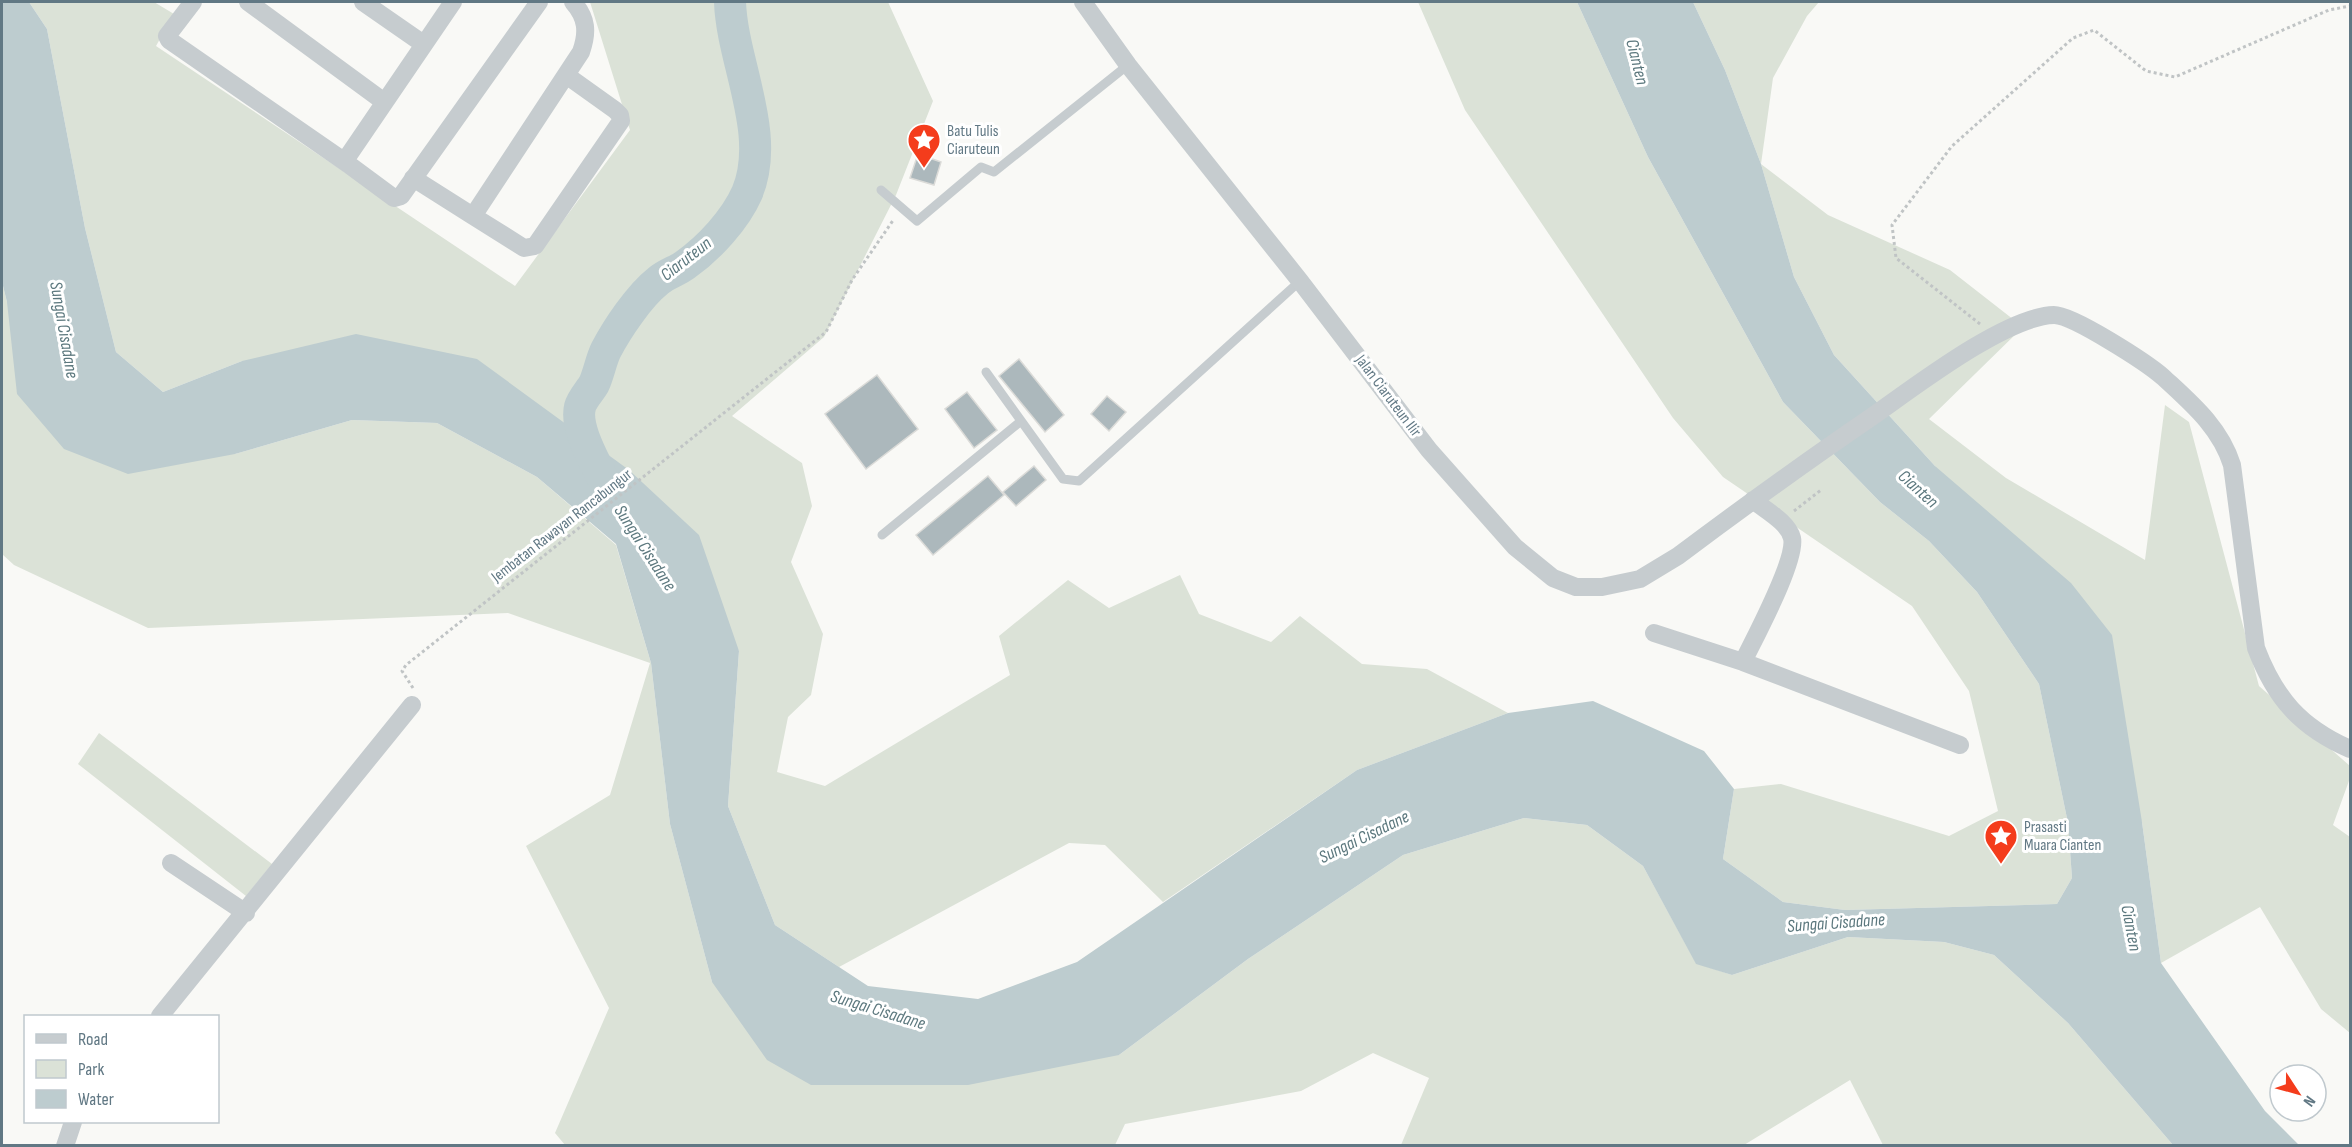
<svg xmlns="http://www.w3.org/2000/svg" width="2352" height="1147" font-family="'Sofia Sans Condensed',sans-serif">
<rect width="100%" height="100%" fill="#f9f9f6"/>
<path fill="#dbe2d7" d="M29 2H154L174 14 156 46 515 286 630 130 590 2H888L933 101 896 195 824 337 732 416 802 463 812 506 791 562 823 634 811 695 788 717 777 772 825 786 1010 675 999 636 1068 580 1109 608 1180 575 1199 614 1271 642 1300 616 1362 664 1427 669 1508 713 1357 770 1163 902 1105 845 1069 843 839 967 775 925 728 806 739 651 629 470 242 361 163 392 116 352 85 228 47 29Z
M1418 2H1577L1648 157 1783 402 1880 502 1929 541 1977 592 2039 684 2068 823 2072 878 2057 904 1845 910 1783 902 1723 859 1734 789 1781 784 1949 836 1998 811 1969 691 1912 606 1723 477 1673 418 1465 110Z
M1693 2H1819L1807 16 1773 78 1761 164 1828 215 1950 270 2023 327 1929 419 2006 478 2145 560 2165 405 2189 422 2259 686 2350 766V778L2333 825 2350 837V1033L2321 1009 2260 907 2161 963 2142 822 1935 466 1834 355 1794 277 1761 164 1725 70Z
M2 282 7 302 235 454 352 420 437 423 537 477 616 545 651 663 670 824 712 982 1119 1055 1248 959 1403 855 1524 818 1587 825 1643 866 1696 963 1732 975 1848 937 1944 942 1994 955 2068 1023 2173 1145H1883L1850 1080 1744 1145H1401L1429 1078 1373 1053 1301 1091 1125 1124 1115 1145H565L555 1133 609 1008 526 846 610 795 650 663 508 613 148 628 14 565 2 554Z
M99 733 272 864 246 896 78 764Z"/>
<path fill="#bdcccf" d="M2 2H29L47 29 85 228 116 352 163 392 242 361 356 334 477 359 629 470 699 535 739 651 728 806 775 925 868 986 978 999 1077 962 1357 770 1508 713 1593 701 1704 751 1734 789 1723 859 1783 902 1845 910 2057 904 2072 878 2068 823 2039 684 1977 592 1929 541 1880 502 1783 402 1648 157 1577 2H1693L1725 70 1761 164 1794 277 1834 355 1935 466 2071 583 2112 635 2142 822 2161 963 2265 1111 2299 1145H2173L2068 1023 1994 955 1944 942 1848 937 1732 975 1696 964 1643 866 1587 825 1524 818 1403 855 1248 959 1119 1055 968 1085H811L767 1060 712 982 670 824 651 663 616 544 537 477 437 423 352 420 235 454 128 474 64 449 17 394 7 302 2 282Z"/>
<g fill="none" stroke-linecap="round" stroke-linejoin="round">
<path stroke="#bdcccf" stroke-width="32" d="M601 475C593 458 575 427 580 407 582 399 590 391 594 384 599 373 601 360 606 350 617 329 639 296 658 281 666 274 677 271 685 265 709 248 735 220 747 193 772 134 732 62 730 2"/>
</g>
<path fill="#acb8bc" stroke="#dbdbd8" stroke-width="1.5" d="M918 154 941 162 934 185 910 178Z
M1019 359 1064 415 1045 432 999 376Z
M877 375 918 429 866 469 825 414Z
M967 392 997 430 974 448 945 409Z
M1107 396 1126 412 1109 431 1091 414Z
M1034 466 1046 480 1016 506 1003 492Z
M988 476 1004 495 933 555 916 535Z"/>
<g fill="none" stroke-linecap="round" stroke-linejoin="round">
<path stroke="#c0c4c5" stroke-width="3" stroke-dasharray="3 3" stroke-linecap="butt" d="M1980 324 1896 258 1892 225 1952 146 2073 38 2094 30 2146 71 2175 77 2329 10 2350 6
M1794 511 1821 490
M413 688 402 671 406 665 826 332 852 280 894 219"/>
<path stroke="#c6cccf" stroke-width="9" d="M881 190 917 221 981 167 994 172 1128 65
M986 372 1063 479 1079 481 1300 281
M882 535 1021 421"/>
<path stroke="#c6cccf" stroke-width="18" d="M193 2 167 36 169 40 348 164
M248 2 383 101
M363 2 422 43
M453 2 346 159 348 164 394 198 401 196 539 2
M1083 2 1128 65 1300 281 1429 450 1515 547 1553 578 1576 587H1602L1640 579 1678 556C1742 508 1807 461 1873 416 1913 388 2006 316 2054 315 2073 315 2147 363 2163 377 2191 403 2220 427 2232 465L2256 648C2275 698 2300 727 2350 749
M413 178 473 216 581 52C588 32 587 18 573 2
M473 216 524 248 535 246 621 121 620 115 615 110 566 75
M1654 633 1743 662 1960 745
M1743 662C1754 639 1797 560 1792 538 1788 522 1765 510 1753 500
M171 863 246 913
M160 1016 412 705
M65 1146 73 1122"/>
</g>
<defs>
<g id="sight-pin" transform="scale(1.725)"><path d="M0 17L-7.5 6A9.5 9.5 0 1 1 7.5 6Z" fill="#f43c1c" stroke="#fff"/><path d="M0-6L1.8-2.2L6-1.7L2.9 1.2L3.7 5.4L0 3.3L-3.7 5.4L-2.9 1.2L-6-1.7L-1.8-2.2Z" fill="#fff"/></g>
</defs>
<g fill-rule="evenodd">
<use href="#sight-pin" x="924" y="140"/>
<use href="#sight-pin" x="2001" y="836"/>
</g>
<g text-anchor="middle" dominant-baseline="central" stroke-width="6" stroke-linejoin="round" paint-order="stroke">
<g font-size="16" fill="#617884" stroke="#fff" text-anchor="start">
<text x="947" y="131">Batu Tulis<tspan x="947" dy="18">Ciaruteun</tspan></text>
<text x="2024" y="827">Prasasti<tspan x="2024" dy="18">Muara Cianten</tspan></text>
</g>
<g font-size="16" fill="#617884" stroke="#fff">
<text transform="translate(1388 396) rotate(53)">Jalan Ciaruteun Ilir</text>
<text transform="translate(562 526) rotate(-38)">Jembatan Rawayan Rancabungur</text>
</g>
<g font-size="18" font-style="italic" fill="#5c787e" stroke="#fff">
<text transform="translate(1637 62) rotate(76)">Cianten</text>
<text transform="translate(686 259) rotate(-38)">Ciaruteun</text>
<text transform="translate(64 330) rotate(80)">Sungai Cisadane</text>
<text transform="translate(1918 489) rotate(42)">Cianten</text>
<text transform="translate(645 548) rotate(57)">Sungai Cisadane</text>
<text transform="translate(1364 837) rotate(-26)">Sungai Cisadane</text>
<text transform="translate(1836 923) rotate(-4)">Sungai Cisadane</text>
<text transform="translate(2131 928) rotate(79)">Cianten</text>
<text transform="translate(878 1010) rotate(17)">Sungai Cisadane</text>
</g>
</g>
<rect width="2352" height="1147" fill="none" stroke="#617884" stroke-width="6"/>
<rect x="24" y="1015" width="195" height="108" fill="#ffffff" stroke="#c0c9ce" stroke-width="1.5"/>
<rect x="36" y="1034" width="30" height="9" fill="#c6cccf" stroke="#c0c9ce" stroke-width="1.5"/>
<text x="78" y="1045" font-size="18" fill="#617884">Road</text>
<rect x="36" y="1060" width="30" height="18" fill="#dbe2d7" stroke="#c0c9ce" stroke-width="1.5"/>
<text x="78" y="1075" font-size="18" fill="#617884">Park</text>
<rect x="36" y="1090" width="30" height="18" fill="#bdcccf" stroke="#c0c9ce" stroke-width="1.5"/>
<text x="78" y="1105" font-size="18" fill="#617884">Water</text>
<g transform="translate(2298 1093) rotate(126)"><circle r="28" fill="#ffffff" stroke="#c0c9ce" stroke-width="1.5"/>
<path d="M0-4.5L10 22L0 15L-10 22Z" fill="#f43c1c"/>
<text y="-9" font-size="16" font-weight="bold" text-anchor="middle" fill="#617884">N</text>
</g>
</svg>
